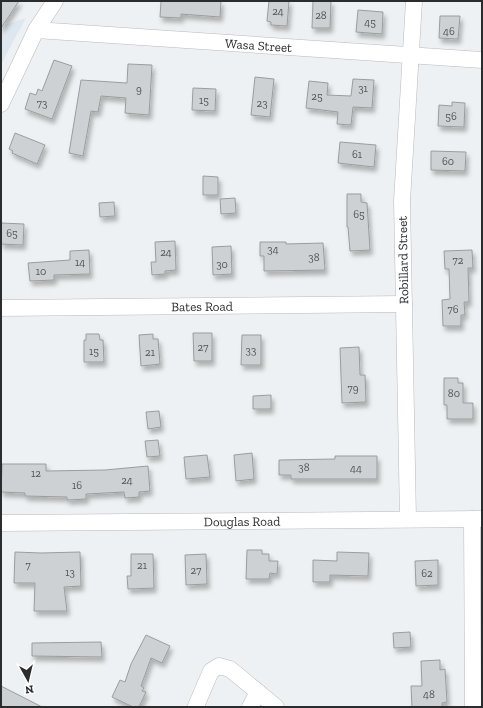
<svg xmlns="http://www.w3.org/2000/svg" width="483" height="708" font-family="'Zilla Slab',serif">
<defs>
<filter id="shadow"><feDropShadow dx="2.5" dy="4.5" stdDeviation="2" flood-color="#0004"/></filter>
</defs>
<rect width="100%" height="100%" fill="#eef1f3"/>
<path fill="#dee7ef" d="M26 18 9 49 1 65V26Z"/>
<path fill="#ced1d3" stroke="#9a9d9f" filter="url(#shadow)" d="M1 1H19L1 28Z
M161 1H221L220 17 181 14V18L160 17Z
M269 1H289L287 26 271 25V22L267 21Z
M313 1H331L330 28H312Z
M358 10 383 12 382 34 356 32Z
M440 16H460L458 39 439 38Z
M54 60 72 66 52 119 25 109 30 93 36 95 38 89 42 91Z
M128 64 152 65 149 115 125 113 126 98 101 96 98 112 91 111 83 156 69 153 81 80 127 83Z
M255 77 274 79 270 117 251 115Z
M353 79 374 80 372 108 353 107 351 125 337 124 338 112 306 108 309 81 328 83 327 95 351 96Z
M193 88 216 89 215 111 192 110Z
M452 102 465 103 464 127 438 126 439 105 452 106Z
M15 133 45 145 37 164 12 153 13 151 9 149Z
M340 142 376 145 374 167 338 163Z
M431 151 466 152 465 171 431 170Z
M203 176 218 177V195H203Z
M347 194H361V202L367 203 370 250 350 251 348 227H347Z
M235 198 236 213 221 214 220 199Z
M114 202 115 216 100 217 99 203Z
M1 223 24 224 23 245 1 244Z
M175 241 176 270 165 271V274L152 275 151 262H156L155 242Z
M260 242H286V244L323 243 325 270 264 271V256H260Z
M231 246 232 274 213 275 212 247Z
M89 250 90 274 54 275V280L30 281 28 263 70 260V251Z
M472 250 473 268H468L469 302H464L465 315H461V326H443L442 300 450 299 449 269H445L444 251Z
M193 333H212V361H194Z
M86 334H99L100 340H103L104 362H84V340H86Z
M153 334V339H158L160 364 141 366 139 335Z
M242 335H261V365H241Z
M359 347 360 375H365L366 402 342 403 340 348Z
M444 378H458V383H463V403H473V419H447V405H444Z
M271 395V409H253V396Z
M159 411 161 427 148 429 146 412Z
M158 440 160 456 147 457 145 441Z
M252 453 254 479 236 481 234 455Z
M207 455 210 477 186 479 184 457Z
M335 456H377V479H291V475H279V460L335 459Z
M2 464H46V471L105 470 148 466 150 491 139 492V497L125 498 124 492 86 494V499L67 500V497L25 496V493L1 492Z
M247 550H262V554H269V561H278L277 574 270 573 269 579H246Z
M15 552 41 553 80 552 81 586 64 587 67 611H34L35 583H14Z
M337 552 369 553 368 576 330 575V582H313V560L337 561Z
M131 554H153L154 588 128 589 127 576H131Z
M206 554 207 584 186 585 185 555Z
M438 560V585L416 586 415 561Z
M410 632 411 647 394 648 393 633Z
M146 635 170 646 162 663 151 658 141 686 144 688 142 691 146 692 139 707H133L112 697 120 680 125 682 131 664Z
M101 642 102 657 32 656V643Z
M440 660V670L445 669 447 702 442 703V707H412L411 686H422L421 661Z
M1 686 42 707H1Z"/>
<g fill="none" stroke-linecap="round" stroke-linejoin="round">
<g stroke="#b7babc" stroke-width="17">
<g id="minor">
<path id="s1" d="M36 30 482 60"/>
<path d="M1 104 36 30 55 1"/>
<path id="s2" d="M1 308 404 304"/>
<path d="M408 519 402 201 414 1"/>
<path d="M472 519 473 707"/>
<path id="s3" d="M1 523 482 519"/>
<path d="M196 706 211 671 219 666 230 669 276 707"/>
<path d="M250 707 258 692"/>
</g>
</g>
<use href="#minor" stroke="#fff" stroke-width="16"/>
</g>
<g text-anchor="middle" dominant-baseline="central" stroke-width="3" stroke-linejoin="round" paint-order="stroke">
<g font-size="11" fill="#545556">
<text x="278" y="11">24</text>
<text x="321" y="15">28</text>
<text x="370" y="22">45</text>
<text x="449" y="31">46</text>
<text x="363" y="88">31</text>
<text x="139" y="89">9</text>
<text x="317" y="96">25</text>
<text x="204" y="100">15</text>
<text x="42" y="103">73</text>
<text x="262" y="103">23</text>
<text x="451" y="116">56</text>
<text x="357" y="154">61</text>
<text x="448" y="161">60</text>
<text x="359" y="214">65</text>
<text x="12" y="233">65</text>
<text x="273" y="249">34</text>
<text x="166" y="252">24</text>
<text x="314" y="257">38</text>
<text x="458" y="260">72</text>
<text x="80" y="262">14</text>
<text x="222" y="264">30</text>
<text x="41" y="271">10</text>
<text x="453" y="309">76</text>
<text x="203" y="347">27</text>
<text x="251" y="350">33</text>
<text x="94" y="351">15</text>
<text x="150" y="352">21</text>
<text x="353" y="388">79</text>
<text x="454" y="393">80</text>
<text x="304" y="467">38</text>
<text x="356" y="468">44</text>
<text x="36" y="473">12</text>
<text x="127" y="480">24</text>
<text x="77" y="485">16</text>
<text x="28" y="565">7</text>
<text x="142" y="565">21</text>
<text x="196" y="570">27</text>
<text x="70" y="572">13</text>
<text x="427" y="573">62</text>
<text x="429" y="694">48</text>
</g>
<g font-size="13" fill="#2b2c2d" stroke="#fdfeff">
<text stroke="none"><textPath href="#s1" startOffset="223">Wasa Street</textPath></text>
<text transform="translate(403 260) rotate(-91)">Robillard Street</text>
<text stroke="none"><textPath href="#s2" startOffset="201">Bates Road</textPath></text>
<text stroke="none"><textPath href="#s3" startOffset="241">Douglas Road</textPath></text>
</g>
</g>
<rect width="483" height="708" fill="none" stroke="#2b2c2d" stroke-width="4"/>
<g transform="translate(28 680) rotate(172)" stroke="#fdfeff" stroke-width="3" paint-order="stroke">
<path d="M0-3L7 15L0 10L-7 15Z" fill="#2b2c2d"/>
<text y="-6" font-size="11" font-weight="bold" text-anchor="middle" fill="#2b2c2d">N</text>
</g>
</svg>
